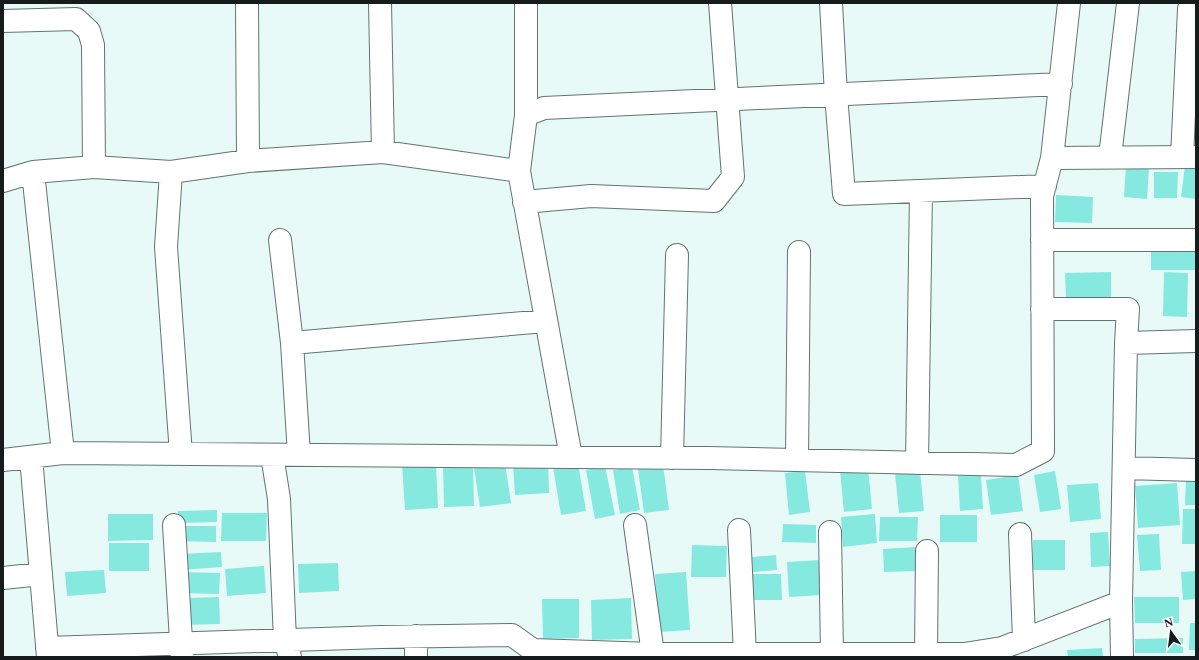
<svg xmlns="http://www.w3.org/2000/svg" width="1199" height="660" font-family="Spectral,serif">
<rect width="100%" height="100%" fill="#e8faf8"/>
<path fill="#86e9e0" d="M1126 166 1149 168 1147 199 1124 197Z
M1185 166 1196 168V199L1181 197Z
M1154 172H1178L1177 198H1154Z
M1056 195 1093 197 1092 223 1055 222Z
M1151 247 1196 248V270H1151Z
M1111 272V297L1066 298 1065 273Z
M1164 272 1188 273 1187 317 1163 316Z
M436 463 438 508 405 510 402 465Z
M505 463 511 503 480 507 474 468Z
M548 463 549 493 515 495 513 465Z
M578 463 586 511 561 515 553 467Z
M473 464 474 506 444 507 443 465Z
M663 465 669 510 644 513 638 469Z
M605 466 615 515 595 519 586 470Z
M632 467 640 510 620 514 613 470Z
M868 468 872 509 844 512 840 471Z
M805 471 810 512 789 515 785 473Z
M920 471 924 511 899 513 895 473Z
M1055 471 1061 509 1040 512 1034 475Z
M981 475 983 509 960 511 958 476Z
M1018 475 1023 511 991 515 986 480Z
M1186 480H1196V505H1185Z
M1098 483 1101 519 1070 522 1067 485Z
M1177 483 1180 525 1138 528 1135 486Z
M1183 509H1196V544H1182Z
M217 510V522L178 523V511Z
M222 513H267L266 541H221Z
M108 514H153V540L108 541Z
M875 514 877 543 843 547 841 517Z
M940 515H977V542H940Z
M880 517H918L917 541H879Z
M783 524 816 525V543L782 542Z
M177 526H216V542L177 541Z
M1108 532 1110 566 1091 567 1090 533Z
M1159 534 1161 570 1140 571 1137 535Z
M1033 540H1065V570H1033Z
M109 543H149V571H109Z
M692 545 727 546 726 577H691Z
M916 547V571L884 572 883 549Z
M221 552 222 567 181 570 180 554Z
M776 555 777 570 753 572 752 557Z
M820 560 822 595 789 597 787 562Z
M338 563 339 591 299 593 298 564Z
M264 566 266 593 227 596 225 569Z
M104 570 106 593 67 596 65 572Z
M1196 571V599L1183 600 1181 572Z
M183 572 220 573 219 594 182 593Z
M686 572 690 630 659 632 655 574Z
M749 574H781L782 600H749Z
M219 597 220 624 185 625V598Z
M1134 597H1179V623H1135Z
M631 598 632 639 592 640 591 600Z
M542 599H579V638L543 639Z
M1190 623H1196V650H1189Z
M1183 638V653H1135V639Z
M1102 648 1103 657H1068L1067 650Z"/>
<g fill="none" stroke-linecap="round" stroke-linejoin="round">
<g stroke="#637371" stroke-width="24">
<path id="minor" d="M247 3 248 161
M380 3 383 152
M526 3V115
M831 3 836 95 844 194 1045 186
M3 21 76 19 89 31 93 45 94 167 171 172 248 161 383 152 519 171 526 115 544 108 1061 84
M1110 157 1128 3
M1182 157 1189 9
M1052 158 1196 157
M94 167 33 172 63 453 709 458 1016 465 1043 451 1042 196 1052 158 1069 3
M519 171 571 457
M171 172 166 247 181 454
M3 181 33 172
M524 202 591 196 714 201 733 177 720 3
M280 240 292 343 299 455
M1042 240H1196
M1042 309H1128L1126 343 1121 602 1122 657
M292 343 546 321
M1126 343 1196 341
M272 455 279 499 285 640 290 657
M31 457 48 657
M672 458 677 255
M3 460 63 453
M797 460 799 252
M917 463 921 191
M1124 468 1196 470
M174 525 182 657
M635 525 653 654
M739 530 745 654
M830 532 832 654
M1020 534 1024 640
M3 578 41 574
M416 636V657
M47 648 381 637 512 635 533 650 653 654H964L1002 648 1121 602
M926 654 927 551"/>
</g>
<use href="#minor" stroke="#fff" stroke-width="22"/>
</g>
<rect width="1199" height="660" fill="none" stroke="#151c1b" stroke-width="8"/>
<g transform="translate(1171 632) rotate(346)" stroke="#ffffff" stroke-width="3" paint-order="stroke">
<path d="M0-3L7 15L0 10L-7 15Z" fill="#151c1b"/>
<text y="-6" font-size="11" font-weight="bold" text-anchor="middle" fill="#151c1b">N</text>
</g>
</svg>
